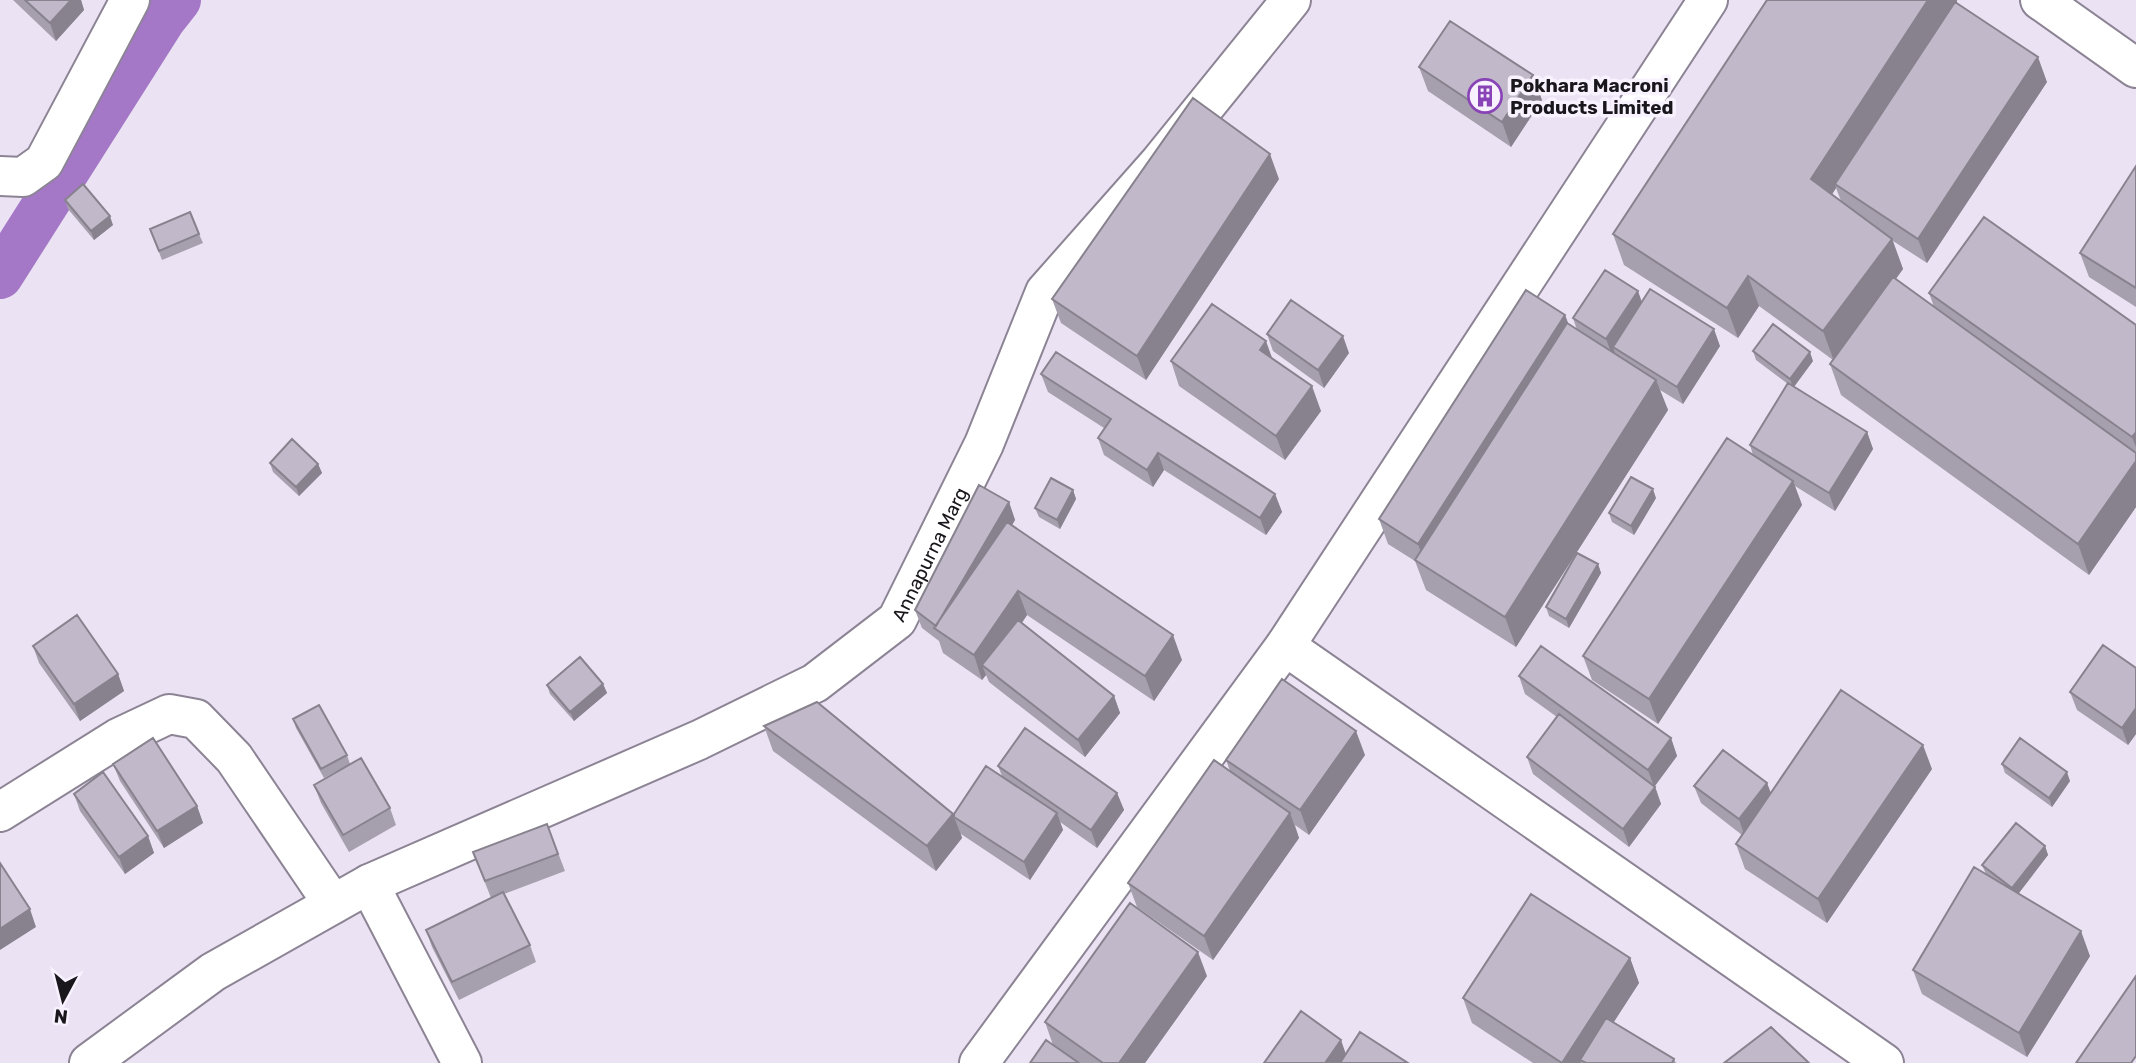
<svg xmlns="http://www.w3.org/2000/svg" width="2136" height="1063" font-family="Rubik,sans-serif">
<rect width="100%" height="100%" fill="#ebe3f4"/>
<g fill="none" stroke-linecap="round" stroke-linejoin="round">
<path stroke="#a478c7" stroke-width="46" d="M0 276 163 19 178 0"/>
<g stroke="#8c8494" stroke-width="42">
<g id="street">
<path d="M2040 0 2136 68"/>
<path d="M0 176 23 177 44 162 130 0"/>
<path d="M1285 646 1884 1063"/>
<path d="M0 812 118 738 169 714 196 719 234 758 333 904"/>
<path d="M369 884 462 1063"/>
<path id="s1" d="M89 1063 213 972 369 884 699 740 815 683 897 620 984 444 1045 292 1160 162 1291 0"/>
<path d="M979 1063 1285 646 1708 0"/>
</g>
</g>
<use href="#street" stroke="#fff" stroke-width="38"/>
</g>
<path fill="#a69fad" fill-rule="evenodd" d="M13 0H81L84 10 56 41Z
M1957 2V3L2047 82 1927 263 1893 241 1903 269 1896 279 1934 307 1929 293 2136 325V507L2089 575 1841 395 1830 364 1833 360 1759 306 1738 338 1624 265 1613 234ZM1836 188 1841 201 1832 194Z
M1419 67 1542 100 1511 147 1428 91Z
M2136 166V307L2089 277 2080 253Z
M1279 179 1146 380 1061 323 1052 299Z
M65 200 113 225 94 240 68 209Z
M150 229 199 234 203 243 162 260Z
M1642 302 1720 346 1683 404 1660 390 1668 410 1516 647 1426 590 1415 561 1388 544 1379 519 1565 315 1568 323 1577 330 1573 318Z
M1267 334 1349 353 1324 388 1273 351Z
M1753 351 1813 361 1794 387 1867 432 1873 449 1835 511 1795 486 1802 505 1658 724 1592 680 1583 656 1753 455 1750 445 1788 384 1756 360Z
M1171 361 1321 411 1285 460 1179 386Z
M1041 374 1275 494 1282 512 1266 535 1164 470 1153 487 1104 455 1098 438 1104 428 1048 392Z
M270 463 318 464 322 473 299 496 273 472Z
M1073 490 1076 499 1060 529 1039 517 1035 508Z
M1656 498 1634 535 1612 522 1609 513Z
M1009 502 1015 520 1012 525 1182 660 1154 701 1027 615 1022 623 1114 696 1120 713 1085 757 989 682 986 675 982 680 943 653 939 641 922 628 915 610Z
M1598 564 1601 573 1569 628 1549 616 1546 607Z
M33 646 118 674 124 691 80 721 39 663Z
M2136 668V734L2128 745 2077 710 2070 692Z
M1519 676 1671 738 1677 756 1655 786 1661 804 1629 847 1533 774 1527 757 1557 717 1525 694Z
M603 684 607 693 574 721 550 694 547 685Z
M293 719 347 755 350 764 324 778 296 728Z
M764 726 954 814 1002 776 998 766 1117 793 1124 810 1097 848 1060 822 1063 830 1030 880 961 834 962 838 936 871 773 751Z
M1365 755 1309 835 1295 825 1299 838 1213 960 1137 907 1128 883 1230 771 1226 760Z
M113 764 197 806 203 823 164 848 120 781Z
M2002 764 2070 781 2052 807 2005 773Z
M1932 769 1827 923 1745 869 1736 844 1742 835 1701 803 1694 786 1767 783 1771 793Z
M314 785 390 808 396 825 349 852 321 803Z
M74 794 148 836 154 853 125 874 80 811Z
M547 824 565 871 504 894 530 945 536 962 459 1000 432 947 426 930 491 898 473 852Z
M2045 846 2048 855 2018 893 2090 956 2027 1057 1922 994 1913 970 1986 874 1982 865Z
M1630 958 1639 983 1614 1022 1674 1059 1676 1063H1533L1472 1023 1463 998Z
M1207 976 1145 1063H1030L1053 1045 1045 1022Z"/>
<path fill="#87828d" d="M71 0H81L84 10 56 41 50 23Z
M1928 0H1957V2L1838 186 1835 184 1836 188 1822 210 1811 179Z
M2038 57 2047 82 1927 263 1918 239Z
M1533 75 1542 100 1511 147 1502 122Z
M1270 154 1279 179 1146 380 1137 356Z
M110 216 113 225 94 240 91 231Z
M1892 239 1903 269 1834 361 1823 331Z
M1748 276 1759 306 1738 338 1727 308Z
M1638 291 1644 308 1613 347 1615 353 1613 357 1606 339Z
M1565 315 1574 339 1427 569 1418 544Z
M1714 329 1720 346 1683 404 1677 387Z
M1343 336 1349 353 1324 388 1318 370Z
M1266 341 1275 366 1260 350Z
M1810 352 1813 361 1793 388 1790 379Z
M1656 380 1668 410 1516 647 1505 617Z
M1312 386 1321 411 1285 460 1276 436Z
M1867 432 1873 449 1835 511 1829 493Z
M2136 432V447L2132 437Z
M1158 453 1164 470 1153 487 1147 470Z
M2136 461V507L2089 575 2078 544Z
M318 464 322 473 299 496 296 487Z
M1793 481 1802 505 1658 724 1649 699Z
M1653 489 1656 498 1634 535 1631 526Z
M1073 490 1076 499 1060 529 1057 520Z
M1275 494 1282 512 1266 535 1260 518Z
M1009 502 1015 520 946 637 936 626Z
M1598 564 1601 573 1569 628 1566 619Z
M1018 591 1027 615 989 670 982 665 986 675 982 680 974 655Z
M1173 635 1182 660 1154 701 1145 676Z
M118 674 124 691 80 721 74 704Z
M603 684 607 693 574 721 570 712Z
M1114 696 1120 713 1085 757 1078 740Z
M2136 708V734L2128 745 2122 728Z
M1356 731 1365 755 1309 835 1300 810Z
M1671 738 1677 756 1654 787 1648 770Z
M1923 745 1932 769 1827 923 1818 899Z
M2067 772 2070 781 2052 807 2049 798Z
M1767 783 1773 800 1745 837 1739 819Z
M1655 787 1661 804 1629 847 1623 829Z
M1117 793 1124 810 1097 848 1091 830Z
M197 806 203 823 164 848 157 831Z
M1057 813 1063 830 1030 880 1024 862Z
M1290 813 1299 838 1213 960 1204 936Z
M953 814 962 838 936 871 927 846Z
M148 836 154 853 125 874 119 857Z
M2045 846 2048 855 2016 897 2012 888Z
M30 909 36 927 0 950V929Z
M2081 931 2090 956 2027 1057 2019 1033Z
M1198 952 1207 976 1145 1063H1119Z
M1630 958 1639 983 1587 1063 1580 1060 1581 1063H1562Z
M1341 1040 1349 1063H1325Z"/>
<path fill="#c1b9c9" stroke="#87828d" stroke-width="2" d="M25 0H71L50 23Z
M1767 0H1928L1811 179 1892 239 1823 331 1748 276 1727 308 1613 234Z
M1955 2 2038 57 1918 239 1835 184Z
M1450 21 1533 75 1502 122 1419 67Z
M1193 98 1270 154 1137 356 1052 299Z
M2136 166V288L2080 253Z
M83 184 110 216 91 231 65 200Z
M190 212 199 234 159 251 150 229Z
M1984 217 2136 325V432L2132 437 1929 293Z
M1605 270 1638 291 1606 339 1573 318Z
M1893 277 2136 453V461L2078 544 1830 364Z
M1650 289 1714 329 1677 387 1613 347Z
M1526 290 1565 315 1418 544 1379 519Z
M1291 300 1343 336 1318 370 1267 334Z
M1212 304 1266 341 1260 350 1312 386 1276 436 1171 361Z
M1567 323 1656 380 1505 617 1415 560Z
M1773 324 1810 352 1790 379 1753 351Z
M1056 352 1275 494 1260 518 1158 453 1147 470 1098 438 1111 419 1041 374Z
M1788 383 1867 432 1829 493 1750 445Z
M1727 438 1793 481 1649 699 1583 656Z
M292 439 318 464 296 487 270 463Z
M1631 477 1653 489 1631 526 1609 513Z
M1051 478 1073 490 1057 520 1035 508Z
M979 485 1009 502 936 626 915 610Z
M1007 522 1173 635 1145 676 1018 591 974 655 934 628Z
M1577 553 1598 564 1566 619 1546 607Z
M77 615 118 674 74 704 33 646Z
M1018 620 1114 696 1078 740 982 665Z
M2103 645 2136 668V708L2122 728 2070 692Z
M1541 646 1671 738 1648 770 1519 676Z
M580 657 603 684 570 712 547 685Z
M1282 679 1356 731 1300 810 1226 760Z
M1841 690 1923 745 1818 899 1736 844Z
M817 702 953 814 927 846 764 726Z
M319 705 347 755 321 769 293 719Z
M1559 714 1655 787 1623 829 1527 757Z
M1025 728 1117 793 1091 830 998 766Z
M153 738 197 806 157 831 113 764Z
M2020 738 2067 772 2049 798 2002 764Z
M1723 750 1767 783 1739 819 1694 786Z
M361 758 390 808 343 835 314 785Z
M1214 760 1290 813 1204 936 1128 883Z
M986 766 1057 813 1024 862 954 817V814Z
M103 772 148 836 119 857 74 794Z
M2016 823 2045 846 2012 888 1982 865Z
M547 824 558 854 485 881 473 852Z
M0 863 30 909 0 929Z
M1974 867 2081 931 2019 1033 1913 970Z
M503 892 530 945 452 982 426 930Z
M1531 894 1630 958 1562 1063 1463 998Z
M1130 903 1198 952 1119 1063H1103L1045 1022Z
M2136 976V1056L2131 1063H2076Z
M1301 1011 1341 1040 1325 1063H1264Z
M1606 1018 1674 1059 1672 1063H1586L1580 1060Z
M1771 1027 1809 1063H1724Z
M1360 1032 1408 1063H1340Z
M1046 1040 1079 1063H1030Z"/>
<defs>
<g id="building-ring" transform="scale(1.75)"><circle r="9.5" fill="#f8f1fe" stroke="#8843b6" stroke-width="1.5"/><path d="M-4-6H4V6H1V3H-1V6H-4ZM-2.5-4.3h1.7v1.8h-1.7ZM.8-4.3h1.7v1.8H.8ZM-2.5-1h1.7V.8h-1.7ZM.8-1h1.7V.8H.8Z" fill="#8843b6"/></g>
</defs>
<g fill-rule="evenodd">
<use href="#building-ring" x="1485" y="96"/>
</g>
<g text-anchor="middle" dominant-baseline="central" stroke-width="7" stroke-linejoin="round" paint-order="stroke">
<g font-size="19" font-weight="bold" fill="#19161c" stroke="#f8f1fe" text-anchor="start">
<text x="1510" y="85">Pokhara Macroni<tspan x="1510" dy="22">Products Limited</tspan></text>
</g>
<g font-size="19" fill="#19161c" stroke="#f8f1fe">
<text stroke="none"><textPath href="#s1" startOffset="999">Annapurna Marg</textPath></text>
</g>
</g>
<g transform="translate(63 1000) rotate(187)" stroke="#f8f1fe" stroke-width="5" paint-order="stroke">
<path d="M0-5L12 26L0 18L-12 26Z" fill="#19161c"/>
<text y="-10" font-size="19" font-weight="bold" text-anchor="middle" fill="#19161c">N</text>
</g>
</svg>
